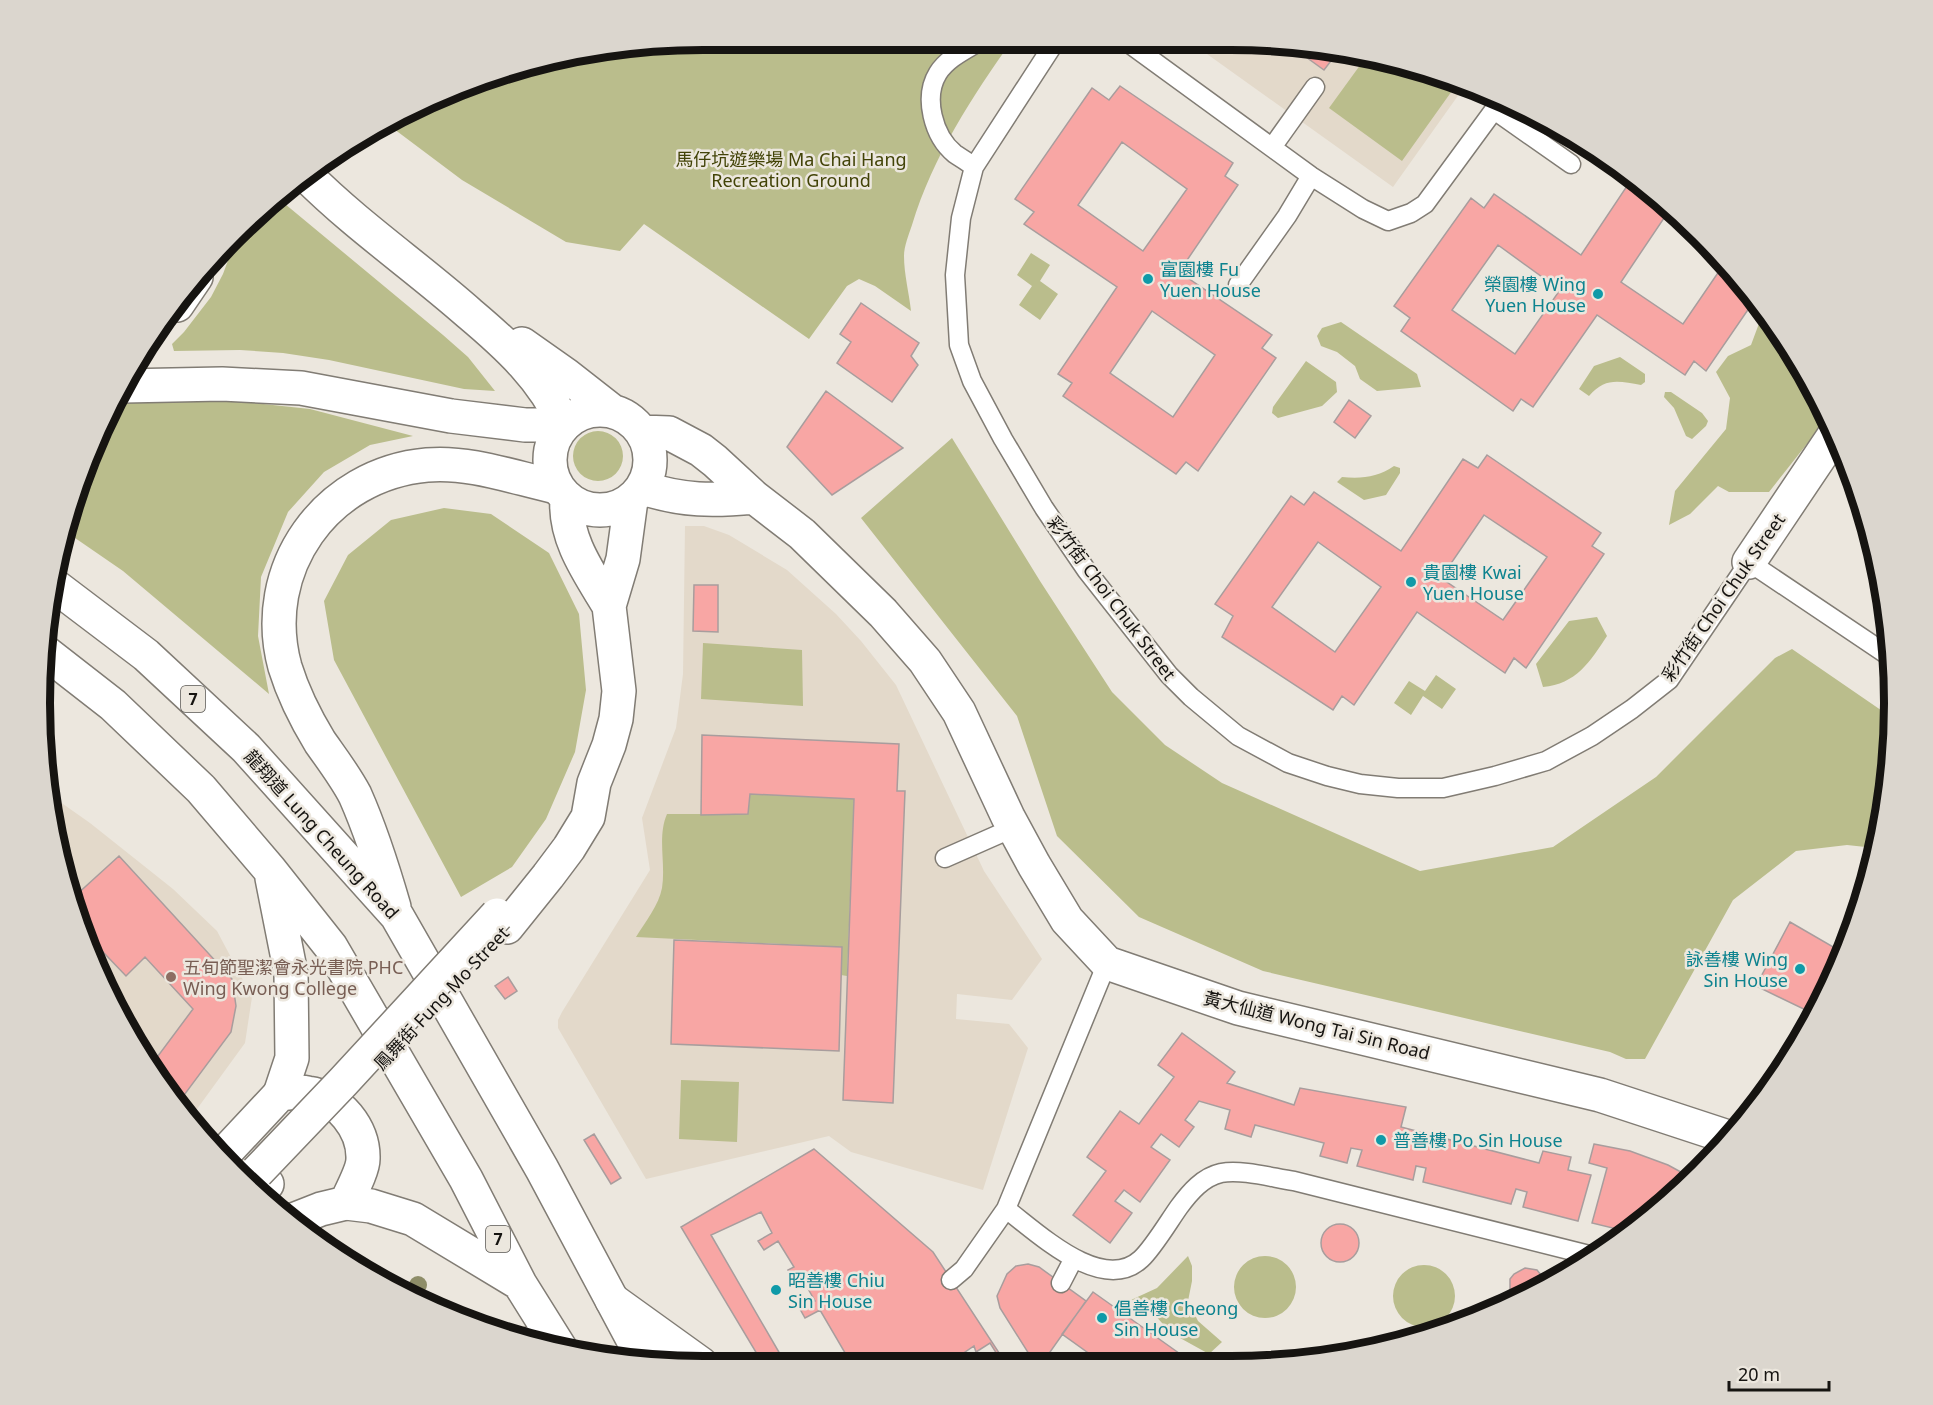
<svg xmlns="http://www.w3.org/2000/svg" width="1933" height="1405" font-family="'Noto Sans','Noto Sans TC',sans-serif">
<rect width="100%" height="100%" fill="#ece7de"/>
<path fill="#e3d9ca" d="M1186 39H1231L1402 62 1467 83 1393 187Z
M685 526H704L729 535 787 570 836 614 861 641 896 685 984 871 1042 959 1012 1000 957 994 956 1019 1009 1024 1028 1048 983 1190 851 1152 829 1136 646 1179 558 1028V1020L562 1012 650 870 642 818 676 728 683 674Z
M46 792 90 823 173 889 217 931 252 997 245 1043 189 1120 176 1107 89 956Z"/>
<path fill="#babd8c" d="M703 39H1013C972 97 933 156 912 225 909 234 904 246 904 256 904 274 909 293 911 311L875 286 859 279 847 286 809 339 644 224 620 251 566 242 462 180 386 123 448 90 530 62Z
M1366 57 1402 62 1459 81 1402 161 1329 108Z
M279 199 443 335 468 357 495 391 464 389 329 360 283 353 240 350 174 351 172 344 184 332 211 297 223 274 237 236Z
M1031 253 1050 265 1040 281 1058 294 1040 320 1019 305 1032 286 1017 275Z
M1764 310C1785 345 1804 380 1827 414L1810 440 1769 492H1729L1718 486 1690 514 1669 525 1675 491 1726 429 1730 398 1716 372 1728 356 1751 345Z
M1341 322 1417 374 1421 387 1377 391 1360 379 1355 366 1337 352 1321 346 1317 336 1322 328Z
M1620 357 1645 374V382L1641 385C1619 381 1605 377 1589 396L1579 389 1594 366Z
M1306 361 1336 382 1337 392 1322 406 1278 418 1272 413 1273 407Z
M1665 392H1671L1702 413 1708 421 1706 426 1692 439 1686 436 1674 408 1664 397Z
M227 400 310 409 413 436 370 445 324 472 288 512 261 577 258 636 269 694 123 571 62 529 107 409 113 401Z
M573 456a25 25 0 1 1 50 0a25 25 0 1 1-50 0Z
M952 438 1040 581 1112 692 1165 745 1222 783 1420 871 1553 847 1656 777 1775 658 1792 649 1891 717 1888 789 1875 848 1847 845 1796 851 1733 900 1645 1059H1626L1610 1052 1263 971 1139 917 1057 836 1017 716 861 518Z
M1394 466 1400 468V473L1386 495 1364 500 1337 482 1342 477C1362 479 1378 477 1394 466Z
M444 508 491 514 549 553 579 614 586 690 575 752 546 819 512 867 461 897 334 660 324 601 348 555 391 520Z
M1597 617 1607 636C1590 662 1576 684 1543 687L1536 664 1569 621Z
M703 643 802 650 803 706 701 699Z
M1436 675 1456 689 1442 709 1423 696 1411 715 1394 703 1409 681 1425 691Z
M750 794 854 799 847 976 841 975 842 947 636 937C645 922 659 905 662 888 666 863 657 837 667 814H748Z
M681 1080 739 1082 737 1142 679 1139Z
M1188 1256 1192 1266V1281L1188 1301 1198 1321 1222 1342 1209 1354 1171 1333 1153 1313 1131 1300 1157 1288Z
M1234 1287a31 31 0 1 1 62 0a31 31 0 1 1-62 0Z
M1393 1296a31 31 0 1 1 62 0a31 31 0 1 1-62 0Z"/>
<path fill="#f8a6a4" stroke="#a89d9d" stroke-width="1.5" fill-rule="evenodd" d="M1292 47 1337 53 1324 70Z
M1120 86 1233 163 1225 176 1238 185 1179 272 1272 335 1262 348 1276 358 1198 471 1186 462 1176 474 1063 396 1072 383 1058 374 1117 287 1024 224 1034 212 1015 199 1092 88 1109 100ZM1122 142 1187 189 1143 251 1078 205ZM1152 311 1215 355 1173 417 1110 373Z
M1633 177 1668 204 1713 252 1664 218 1621 282 1683 324 1724 264 1756 298 1706 371 1694 361 1685 375 1597 315 1533 407 1521 399 1513 411 1401 331 1410 318 1394 306 1471 198 1484 208 1494 194 1581 255ZM1498 245 1560 290 1515 354 1452 310Z
M861 303 919 343 911 356 918 365 892 402 837 363 851 342 840 334Z
M826 391 903 448 832 495 787 447Z
M1349 400 1371 416 1355 438 1334 422Z
M1487 455 1601 533 1592 546 1604 554 1526 668 1514 658 1505 673 1417 612 1354 705 1342 696 1333 710 1222 637 1233 616 1215 604 1291 496 1304 505 1314 492 1401 551 1463 459 1478 468ZM1484 515 1547 557 1503 620 1441 578ZM1318 542 1381 587 1335 652 1272 607Z
M694 585H718V632L693 631Z
M702 735 899 744 897 791H905L893 1103 843 1100 854 799 750 794 748 814 701 815Z
M52 816 64 825 57 835Z
M119 856 232 979 236 1006 231 1032 176 1106 152 1064 193 1009 145 957 126 976 83 931 74 897Z
M1790 922 1842 952 1814 1014 1756 986Z
M674 940 842 947 839 1051 671 1044Z
M508 977 517 991 505 999 495 986Z
M1182 1033 1235 1072 1227 1083 1294 1105 1300 1088 1406 1107 1401 1127 1539 1163 1543 1151 1571 1157 1568 1170 1591 1175 1578 1221 1523 1207 1527 1192 1516 1189 1511 1204 1423 1182 1426 1168 1416 1166 1413 1180 1357 1166 1362 1150 1351 1148 1347 1163 1320 1156 1324 1143 1255 1125 1251 1137 1225 1129 1230 1110 1199 1101 1185 1120 1194 1127 1179 1147 1161 1134 1151 1147 1170 1160 1140 1202 1124 1190 1115 1201 1132 1213 1110 1243 1073 1215 1106 1171 1087 1157 1120 1111 1139 1124 1174 1077 1158 1065Z
M594 1134 621 1178 611 1184 584 1140Z
M1594 1144 1630 1151 1668 1165 1690 1177 1656 1209 1650 1208 1648 1216 1629 1232 1592 1223 1607 1168 1589 1163Z
M814 1149 933 1252 1005 1362 763 1364 681 1227Z
M761 1212 772 1233 758 1241 764 1250 778 1241 794 1267 788 1270 794 1279 800 1275 815 1301 800 1309 805 1318 820 1310 851 1363 786 1364 780 1354 711 1235Z
M1321 1243a19 19 0 1 1 38 0a19 19 0 1 1-38 0Z
M1028 1264 1039 1267 1086 1301 1043 1362H1034L1000 1308 997 1296 1007 1274 1016 1266Z
M1525 1268 1537 1270 1545 1280 1514 1299 1510 1291V1279L1514 1274Z
M1093 1292 1190 1361 1101 1362 1062 1334Z
M990 1343 1002 1362 957 1363 955 1359 974 1346 976 1352Z"/>
<g fill="none" stroke-linecap="round" stroke-linejoin="round">
<g stroke="#817c74" stroke-width="21">
<path id="service" d="M944 39 961 51
M1057 39 974 167 961 218 955 275 959 345 972 381 1003 439 1044 508 1087 571 1169 675 1191 697 1238 736 1288 763 1327 776 1360 784 1398 788H1443L1495 776 1546 761 1592 736 1632 709 1669 680 1749 562 1892 658
M1123 39 1311 176 1363 209 1388 221 1411 213 1425 204 1494 110 1571 164
M1273 146 1315 87
M974 167C968 162 961 158 955 154 933 136 923 97 938 73 948 57 968 49 983 39
M1238 285 1287 216 1311 176
M945 858 1013 828
M1006 1209C1037 1232 1102 1295 1141 1259 1153 1248 1169 1221 1179 1207 1190 1192 1203 1177 1221 1173 1242 1169 1273 1178 1294 1181L1589 1255
M951 1280 964 1269 1006 1209 1107 963
M1061 1283 1074 1258
M518 1339 551 1331"/>
</g>
<g stroke="#817c74" stroke-width="36">
<path id="minor" d="M1749 562 1835 434
M612 1300 701 1364"/>
</g>
<g stroke="#817c74" stroke-width="36">
<path id="secondary" d="M306 175C357 226 417 267 470 314 508 346 544 379 564 425
M522 344 566 375 612 411
M550 460a50 50 0 1 1 100 0a50 50 0 1 1-100 0Z
M642 432 669 433 701 450 715 461 754 497 802 534 883 613 925 661 959 712 1008 817 1034 865 1067 920 1107 963 1238 1008 1600 1095 1731 1138
M643 488C683 501 713 501 754 497
M567 499C564 539 590 574 609 606
M507 927 548 876 569 848 588 817 594 783 609 745 616 719 619 691 609 606 623 559 631 500
M222 1156 280 1094C289 1093 299 1091 308 1093 339 1097 364 1129 363 1159 363 1170 351 1192 346 1203L321 1209 293 1220
M258 1193 267 1184"/>
</g>
<g stroke="#817c74" stroke-width="36">
<path id="trunk" d="M177 305 196 277
M123 386 222 384 301 388 451 416 525 425H564
M51 583 146 655 246 748 397 916 542 1169 645 1362
M45 652 113 705 201 789 270 870 331 947 466 1179 520 1284 560 1348
M272 878 291 974 292 1058 280 1094
M394 907C383 869 371 831 355 795 345 776 332 759 320 742 306 719 293 693 285 667 258 569 326 474 427 465 470 461 515 478 557 487
M346 1203 371 1206 413 1219 519 1283"/>
</g>
<use href="#service" stroke="#fff" stroke-width="18"/>
<use href="#minor" stroke="#fff" stroke-width="33"/>
<use href="#secondary" stroke="#fff" stroke-width="33"/>
<use href="#trunk" stroke="#fff" stroke-width="33"/>
<g stroke="#817c74" stroke-width="36" stroke-linecap="butt">
<path id="secondary-bridge" d="M257 1172 343 1082 497 915"/>
</g>
<use href="#secondary-bridge" stroke="#fff" stroke-width="33"/>
</g>
<circle fill="#8e8d68" cx="418" cy="1285" r="9"/>
<g fill="#0f9aa8" stroke="#ece7de" stroke-width="2">
<circle cx="1148" cy="279" r="6"/>
<circle cx="1598" cy="294" r="6"/>
<circle cx="1411" cy="582" r="6"/>
<circle cx="1800" cy="969" r="6"/>
<circle cx="1381" cy="1140" r="6"/>
<circle cx="776" cy="1290" r="6"/>
<circle cx="1102" cy="1318" r="6"/>
</g>
<circle fill="#8d6e63" stroke="#ece7de" stroke-width="2" cx="171" cy="977" r="6"/>
<g text-anchor="middle" dominant-baseline="central" stroke-width="5" stroke-linejoin="round" paint-order="stroke">
<g fill="#ece7de" stroke="#56534e" stroke-width="1.5">
<rect x="181" y="686" width="24" height="26" rx="4.5"/>
<rect x="486" y="1226" width="24" height="26" rx="4.5"/>
</g>
<g font-size="16" font-weight="bold" fill="#161411">
<text x="193" y="699">7</text>
<text x="498" y="1239">7</text>
</g>
<g font-size="18" fill="#424307" stroke="#ece7de">
<text x="791" y="159">馬仔坑遊樂場 Ma Chai Hang<tspan x="791" dy="21">Recreation Ground</tspan></text>
</g>
<g font-size="18" fill="#0d838f" stroke="#ece7de" text-anchor="start">
<text x="1160" y="269">富園樓 Fu<tspan x="1160" dy="21">Yuen House</tspan></text>
<text x="1586" y="284" text-anchor="end">榮園樓 Wing<tspan x="1586" dy="21">Yuen House</tspan></text>
<text x="1423" y="572">貴園樓 Kwai<tspan x="1423" dy="21">Yuen House</tspan></text>
<text x="1788" y="959" text-anchor="end">詠善樓 Wing<tspan x="1788" dy="21">Sin House</tspan></text>
<text x="1393" y="1140">普善樓 Po Sin House</text>
<text x="788" y="1280">昭善樓 Chiu<tspan x="788" dy="21">Sin House</tspan></text>
<text x="1114" y="1308">倡善樓 Cheong<tspan x="1114" dy="21">Sin House</tspan></text>
</g>
<g font-size="18" fill="#161411" stroke="#ece7de">
<text transform="translate(1723 597) rotate(-55)">彩竹街 Choi Chuk Street</text>
<text transform="translate(1112 598) rotate(53)">彩竹街 Choi Chuk Street</text>
<text transform="translate(322 834) rotate(48)">龍翔道 Lung Cheung Road</text>
<text transform="translate(441 998) rotate(-47)">鳳舞街 Fung Mo Street</text>
<text transform="translate(1317 1025) rotate(14)">黃大仙道 Wong Tai Sin Road</text>
</g>
<g font-size="18" fill="#785e54" stroke="#ece7de" text-anchor="start">
<text x="183" y="967">五旬節聖潔會永光書院 PHC<tspan x="183" dy="21">Wing Kwong College</tspan></text>
</g>
</g>
<path d="M0 0H1933V1405H0ZM703 50H1231A653 653 0 0 1 1884 703V703A653 653 0 0 1 1231 1356H703A653 653 0 0 1 50 703V703A653 653 0 0 1 703 50Z" fill="#dbd6ce" fill-rule="evenodd"/>
<path fill="none" stroke="#161411" stroke-width="8" d="M703 50H1231A653 653 0 0 1 1884 703V703A653 653 0 0 1 1231 1356H703A653 653 0 0 1 50 703V703A653 653 0 0 1 703 50Z"/>
<path d="M1729 1381v9h100v-9" fill="none" stroke="#161411" stroke-width="3"/>
<text x="1738" y="1381" font-size="18" fill="#161411" stroke="#ece7de" stroke-width="4.5" paint-order="stroke">20 m</text>
</svg>
